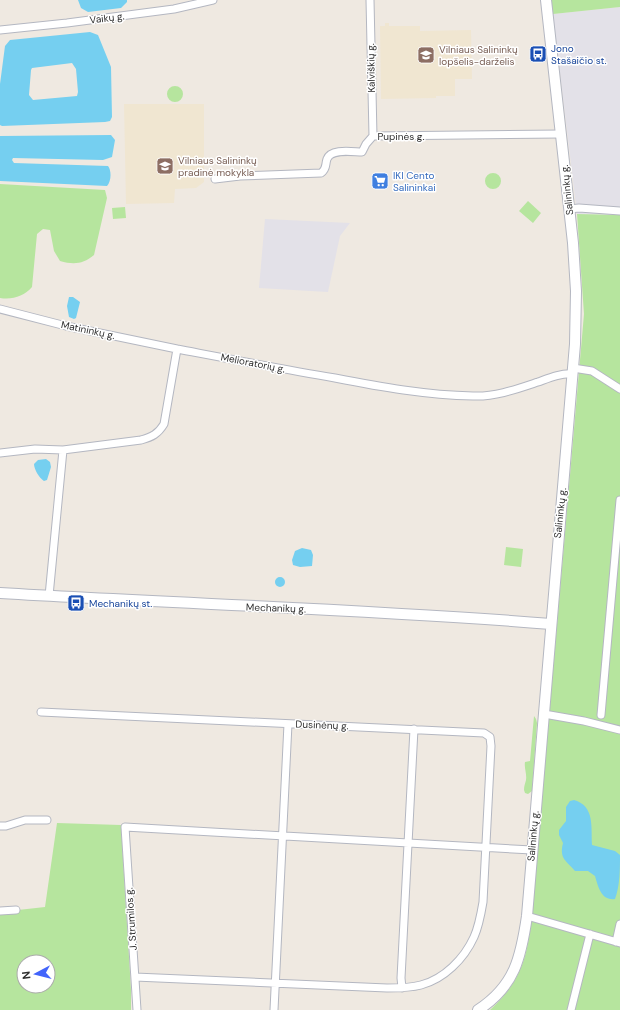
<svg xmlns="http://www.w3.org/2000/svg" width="620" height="1010" font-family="'DM Sans',sans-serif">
<rect width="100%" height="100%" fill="#efe9e1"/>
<path fill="#e3e1e8" d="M620 7V215L577 214 553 14Z
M265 219 350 223 340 236 328 292 259 288Z"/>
<path fill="#f0e6d1" d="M385 23H389V26H420V31L471 30 472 79H455V96H436V98L381 99 380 26H385Z
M124 104H204V182L196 188 175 189 174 203 126 204Z"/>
<path fill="#b6e59e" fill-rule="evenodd" d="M551 0H620V7L553 14Z
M167 94a8 8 0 1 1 16 0a8 8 0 1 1-16 0Z
M485 181a8 8 0 1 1 16 0a8 8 0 1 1-16 0Z
M0 184 105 190 107 198 94 255C83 264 74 265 60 261L54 251 50 230 43 229 37 234 32 287C24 296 13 300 0 298Z
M528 201 541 213 533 223 519 211Z
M125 207 126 218 113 219 112 208Z
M577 214 620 215V1010H490C519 983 526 962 531 924L584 314Z
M506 547 523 549 521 567 504 565Z
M534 716 536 719 537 723 532 791 528 794 525 793 524 790C524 786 525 784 526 780 527 774 524 768 525 762L530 761Z
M57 823 121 825 131 990V1010H0V912L45 907ZM24 962H48V986H24Z"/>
<path fill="#75cff0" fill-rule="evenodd" d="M78 0H127V2L121 8 88 12 81 8Z
M90 32 98 35 111 67 112 117 110 121 105 122 2 126 0 125V84L5 46 10 40ZM72 63 76 69 78 92 77 96 33 100 29 95 31 70 32 68Z
M111 135 115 140 112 157 103 160 13 158 12 160 14 163 108 166C112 171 111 182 107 186L0 181V136Z
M69 297H73L80 302 76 318 74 319 69 317 67 306Z
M46 459 50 462 51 467 47 480 44 481C39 478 34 469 34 464L38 460Z
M302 548 311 550 313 555 312 566 300 567 293 565 292 560 295 551Z
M275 582a5 5 0 1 1 10 0a5 5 0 1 1-10 0Z
M574 800C595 806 591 827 592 845L615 851 620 855C620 869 620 886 615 899 601 901 598 886 595 876L588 871H575C566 860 559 859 563 843L559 835V830L566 821V807L570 801Z"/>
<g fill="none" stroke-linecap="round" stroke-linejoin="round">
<g stroke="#b4b7c1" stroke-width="9">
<path id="minor" d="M370 0 373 136
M0 30 67 23 174 9 213 0
M215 179 240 176 321 173C327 169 325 165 327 159 331 148 353 152 362 152L366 144 373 136 561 134
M569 209 579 208 620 211
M0 309 66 326 177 349
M573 368 592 371 620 389
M0 453 35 449 63 450 141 440C152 437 158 434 164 424L177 349C230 359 282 369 335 378 381 387 426 395 473 396 495 397 517 389 538 382 549 378 560 373 573 374
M49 596 63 450
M41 712 484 733 490 737 491 746 483 902C481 914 479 926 474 937 464 959 444 979 421 985 410 988 399 988 387 988L135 977
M544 714 584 721 620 730
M601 715 620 500
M0 826H6L25 820H47
M0 911 16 910
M527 916 620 943
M616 942 620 924
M402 988 401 978 414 729
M137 1010 125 827 532 850
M274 1010 288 724
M571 1010 590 934"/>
</g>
<g stroke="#b4b7c1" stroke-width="12">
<path id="secondary" d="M0 593C184 604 368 609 551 624
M478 1010C515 986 521 957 527 916L575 344 576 291 573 243 546 0"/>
</g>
<use href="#minor" stroke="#fff" stroke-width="7"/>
<use href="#secondary" stroke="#fff" stroke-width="10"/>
</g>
<defs>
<g id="bus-square" transform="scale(0.9)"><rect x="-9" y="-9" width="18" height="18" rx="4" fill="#1a4fb4" stroke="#fff"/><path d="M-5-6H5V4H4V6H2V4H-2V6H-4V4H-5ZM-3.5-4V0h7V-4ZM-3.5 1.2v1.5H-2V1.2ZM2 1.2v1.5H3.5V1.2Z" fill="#fff"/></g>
<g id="school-square" transform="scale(0.9)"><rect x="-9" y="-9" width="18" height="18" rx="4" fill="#8d6e63" stroke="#fff"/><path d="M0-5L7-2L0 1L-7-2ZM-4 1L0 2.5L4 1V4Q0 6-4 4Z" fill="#fff"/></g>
<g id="supermarket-square" transform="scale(0.9)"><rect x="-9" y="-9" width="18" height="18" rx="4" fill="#3f7fe0" stroke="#fff"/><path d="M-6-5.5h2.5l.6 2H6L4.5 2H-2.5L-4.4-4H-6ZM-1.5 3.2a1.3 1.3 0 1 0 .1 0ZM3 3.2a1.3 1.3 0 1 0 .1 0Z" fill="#fff"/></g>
</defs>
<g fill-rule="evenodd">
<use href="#bus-square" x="538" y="54"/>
<use href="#school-square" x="426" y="55"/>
<use href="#school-square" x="165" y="166"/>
<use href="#supermarket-square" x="380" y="181"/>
<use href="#bus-square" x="76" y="603"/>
</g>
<g text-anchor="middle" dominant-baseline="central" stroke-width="3" stroke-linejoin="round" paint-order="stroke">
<g font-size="10" fill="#2e2e2e" stroke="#fff">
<text transform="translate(107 18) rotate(-7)">Vaikų g.</text>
<text transform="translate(371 68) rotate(-91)">Kalviškių g.</text>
<text x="401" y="136">Pupinės g.</text>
<text transform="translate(567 190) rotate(-96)">Salininkų g.</text>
<text transform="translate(88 330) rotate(12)">Matininkų g.</text>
<text transform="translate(253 363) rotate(11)">Melioratorių g.</text>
<text transform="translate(560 513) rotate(-84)">Salininkų g.</text>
<text transform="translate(276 608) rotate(2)">Mechanikų g.</text>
<text transform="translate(322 725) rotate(2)">Dusinėnų g.</text>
<text transform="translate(533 836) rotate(-85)">Salininkų g.</text>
<text transform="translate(131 919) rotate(-94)">J. Strumilos g.</text>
</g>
<g font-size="10" fill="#164399" stroke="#fff" text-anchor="start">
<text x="551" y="48">Jono<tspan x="551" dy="12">Stašaičio st.</tspan></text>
<text x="89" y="603">Mechanikų st.</text>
</g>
<g font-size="10" fill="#785e54" stroke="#fff" text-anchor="start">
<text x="439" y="49">Vilniaus Salininkų<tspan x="439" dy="12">lopšelis-darželis</tspan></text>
<text x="178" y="160">Vilniaus Salininkų<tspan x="178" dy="12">pradinė mokykla</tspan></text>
</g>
<g font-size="10" fill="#366cbe" stroke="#fff" text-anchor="start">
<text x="393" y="175">IKI Cento<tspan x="393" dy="12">Salininkai</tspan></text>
</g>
</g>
<g transform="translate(36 974) rotate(263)"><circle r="19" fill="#ffffff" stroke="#ababab"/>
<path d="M0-3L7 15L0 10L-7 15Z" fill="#4264fb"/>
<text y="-6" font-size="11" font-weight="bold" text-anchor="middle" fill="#2e2e2e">N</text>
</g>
</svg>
